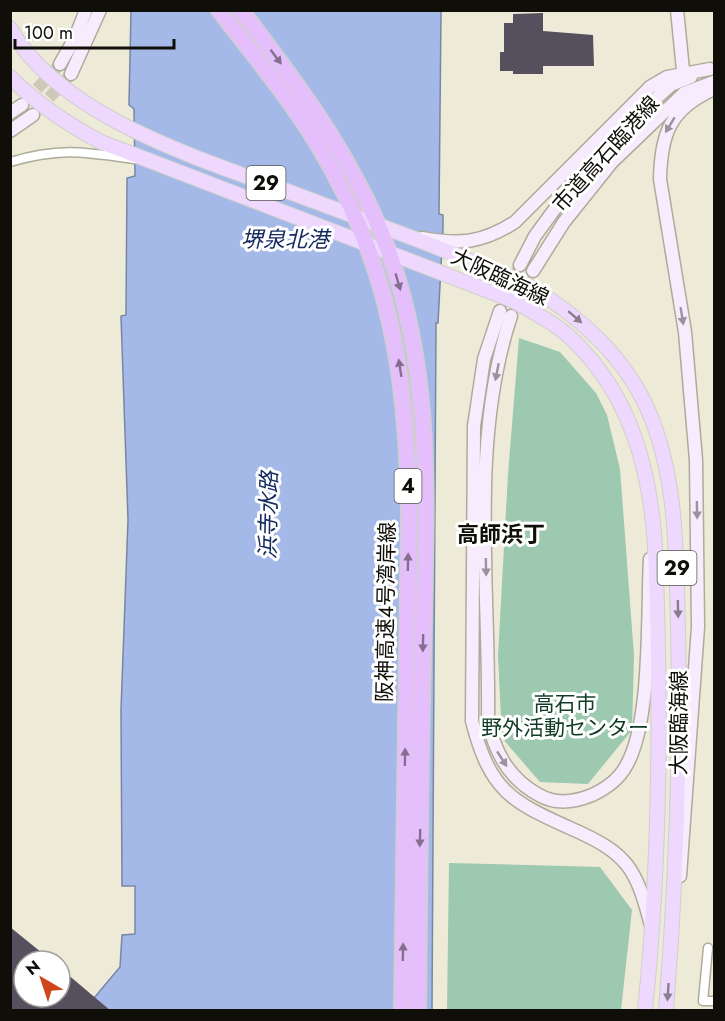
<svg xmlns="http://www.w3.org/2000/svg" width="725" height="1021" font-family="Jost,'Noto Sans JP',sans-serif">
<rect width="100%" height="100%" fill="#edead8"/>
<path fill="#9cc9af" d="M519 338 560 352 596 393 607 415 620 469 634 655 632 730 588 784 540 782 502 738 498 656 508 474Z
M449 863 600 867 632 910 621 1010H447Z"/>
<path fill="#a4b9e7" stroke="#7786a4" stroke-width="1.5" d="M131 11H441L439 214 443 215V228L438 323H436L432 1010H84L120 967 122 935 135 934V886H122L121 710 128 520 121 316 126 315 127 178 135 176 134 109 129 105Z"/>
<path fill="#564f5e" d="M543 13V31L593 35 594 66H543V74H513V71H500V52H504V23H513V14Z
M10 927 52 961H24V997H60V968L111 1011H10Z"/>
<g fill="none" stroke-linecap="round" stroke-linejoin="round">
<path stroke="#ccc9b9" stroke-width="12" stroke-dasharray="12 6" stroke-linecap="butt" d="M25 102 60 64
M37 111 71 74
M502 305 520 265"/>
<g stroke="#adab99" stroke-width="11">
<path id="street" d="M10 162C60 147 85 152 134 159
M708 948 703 1001H714"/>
</g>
<g stroke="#adab99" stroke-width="15">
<path id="secondary" d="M677 10 684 80
M60 64 75 38 86 10
M71 74 100 10
M10 113 22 105
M10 131 33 115
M422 238C459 245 483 243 515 222L650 87 667 77 710 69
M520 265 535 236 557 206 640 113 671 85 691 77
M533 271 564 222 612 162 684 93 713 82
M500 311 484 359 474 426 472 721C491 796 515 803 581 833 598 841 615 850 627 865 640 882 645 904 651 925
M511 316C469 442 490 588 488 719 494 752 509 779 539 795 556 805 575 802 592 795 605 789 619 779 626 766 652 722 647 613 650 559
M680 876 698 627 696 460 685 332 660 179C661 133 670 109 714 89"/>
</g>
<g stroke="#cfcfce" stroke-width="16">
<path id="primary" d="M10 28C61 120 211 162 303 197 380 226 457 253 531 287 581 318 624 356 648 410 678 479 676 556 678 629 681 757 676 883 666 1010
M10 77C38 105 67 124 101 142L512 300C533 312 557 324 574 341 631 397 650 469 655 546 661 701 661 856 645 1010"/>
</g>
<g stroke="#cfcfce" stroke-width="18">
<path id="highway" d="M219 10C253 54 288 96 317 143 391 265 408 379 409 519L402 1010
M241 10C298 85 350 153 385 242 437 375 425 518 423 658 420 775 419 893 418 1010"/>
</g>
<use href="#street" stroke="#fff" stroke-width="8"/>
<use href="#secondary" stroke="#f7ecfe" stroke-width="12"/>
<use href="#primary" stroke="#efd8fd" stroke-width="14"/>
<use href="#highway" stroke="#e5befc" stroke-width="15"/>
</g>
<defs><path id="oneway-solid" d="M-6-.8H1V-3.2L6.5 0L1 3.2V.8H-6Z" transform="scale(1.5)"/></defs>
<g fill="#856f8e">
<use href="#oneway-solid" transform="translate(276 57) rotate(53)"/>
<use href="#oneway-solid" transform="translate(398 282) rotate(74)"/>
<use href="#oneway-solid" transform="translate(400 368) rotate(-99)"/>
<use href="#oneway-solid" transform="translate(408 562) rotate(-89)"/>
<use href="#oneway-solid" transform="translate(423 643) rotate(91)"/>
<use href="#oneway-solid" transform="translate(405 757) rotate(-89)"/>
<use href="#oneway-solid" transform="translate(420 838) rotate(91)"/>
<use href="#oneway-solid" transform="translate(403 952) rotate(-89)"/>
</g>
<g fill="#9a939c">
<use href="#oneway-solid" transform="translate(670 125) rotate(121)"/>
<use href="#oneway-solid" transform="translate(682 316) rotate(81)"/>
<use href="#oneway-solid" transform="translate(497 372) rotate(101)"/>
<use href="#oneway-solid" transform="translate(697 510) rotate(89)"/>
<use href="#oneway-solid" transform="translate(486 567) rotate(89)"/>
<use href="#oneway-solid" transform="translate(502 759) rotate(57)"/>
</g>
<g fill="#8a7d8f">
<use href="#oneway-solid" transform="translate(575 317) rotate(41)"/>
<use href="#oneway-solid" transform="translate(678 609) rotate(89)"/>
<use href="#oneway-solid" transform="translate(668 992) rotate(94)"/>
</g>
<g text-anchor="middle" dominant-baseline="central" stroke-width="6" stroke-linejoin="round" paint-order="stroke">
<g fill="#fff" stroke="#575652" stroke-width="1.5">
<rect x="246.5" y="166" width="39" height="34" rx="4.5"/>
<rect x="394.5" y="469" width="27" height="34" rx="4.5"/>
<rect x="657.5" y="551" width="39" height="34" rx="4.5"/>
</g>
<g font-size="20" font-weight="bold" fill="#0f0e08">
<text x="266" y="183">29</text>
<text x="408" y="486">4</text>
<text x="677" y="568">29</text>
</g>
<g font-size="21" fill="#0f0e08" stroke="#fff">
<text transform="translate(606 154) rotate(-48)">市道高石臨港線</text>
<text transform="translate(500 277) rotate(25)">大阪臨海線</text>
<text transform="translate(386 612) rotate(-89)">阪神高速4号湾岸線</text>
<text transform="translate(679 723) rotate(-90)">大阪臨海線</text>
</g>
<g font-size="21" fill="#103b27" stroke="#fff">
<text x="565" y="704">高石市<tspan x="565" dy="24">野外活動センター</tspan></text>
</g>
<g font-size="22" font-style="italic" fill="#152b60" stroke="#fff">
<text x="285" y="239">堺泉北港</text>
<text transform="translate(268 515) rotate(-89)">浜寺水路</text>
</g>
<g font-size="22" font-weight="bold" fill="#0f0e08" stroke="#fff">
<text x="501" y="534">高師浜丁</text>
</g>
</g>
<rect width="725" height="1021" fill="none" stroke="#0f0e08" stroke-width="24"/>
<g transform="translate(42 979) rotate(321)"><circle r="28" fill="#ffffff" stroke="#9f9f9c" stroke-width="1.5"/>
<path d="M0-4.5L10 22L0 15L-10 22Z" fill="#ce461a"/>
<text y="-9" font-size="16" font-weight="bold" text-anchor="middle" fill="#0f0e08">N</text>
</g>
<path d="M15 39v9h159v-9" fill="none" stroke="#0f0e08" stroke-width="3"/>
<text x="24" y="39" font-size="18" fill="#0f0e08" stroke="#ffffff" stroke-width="4.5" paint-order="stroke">100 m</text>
</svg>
